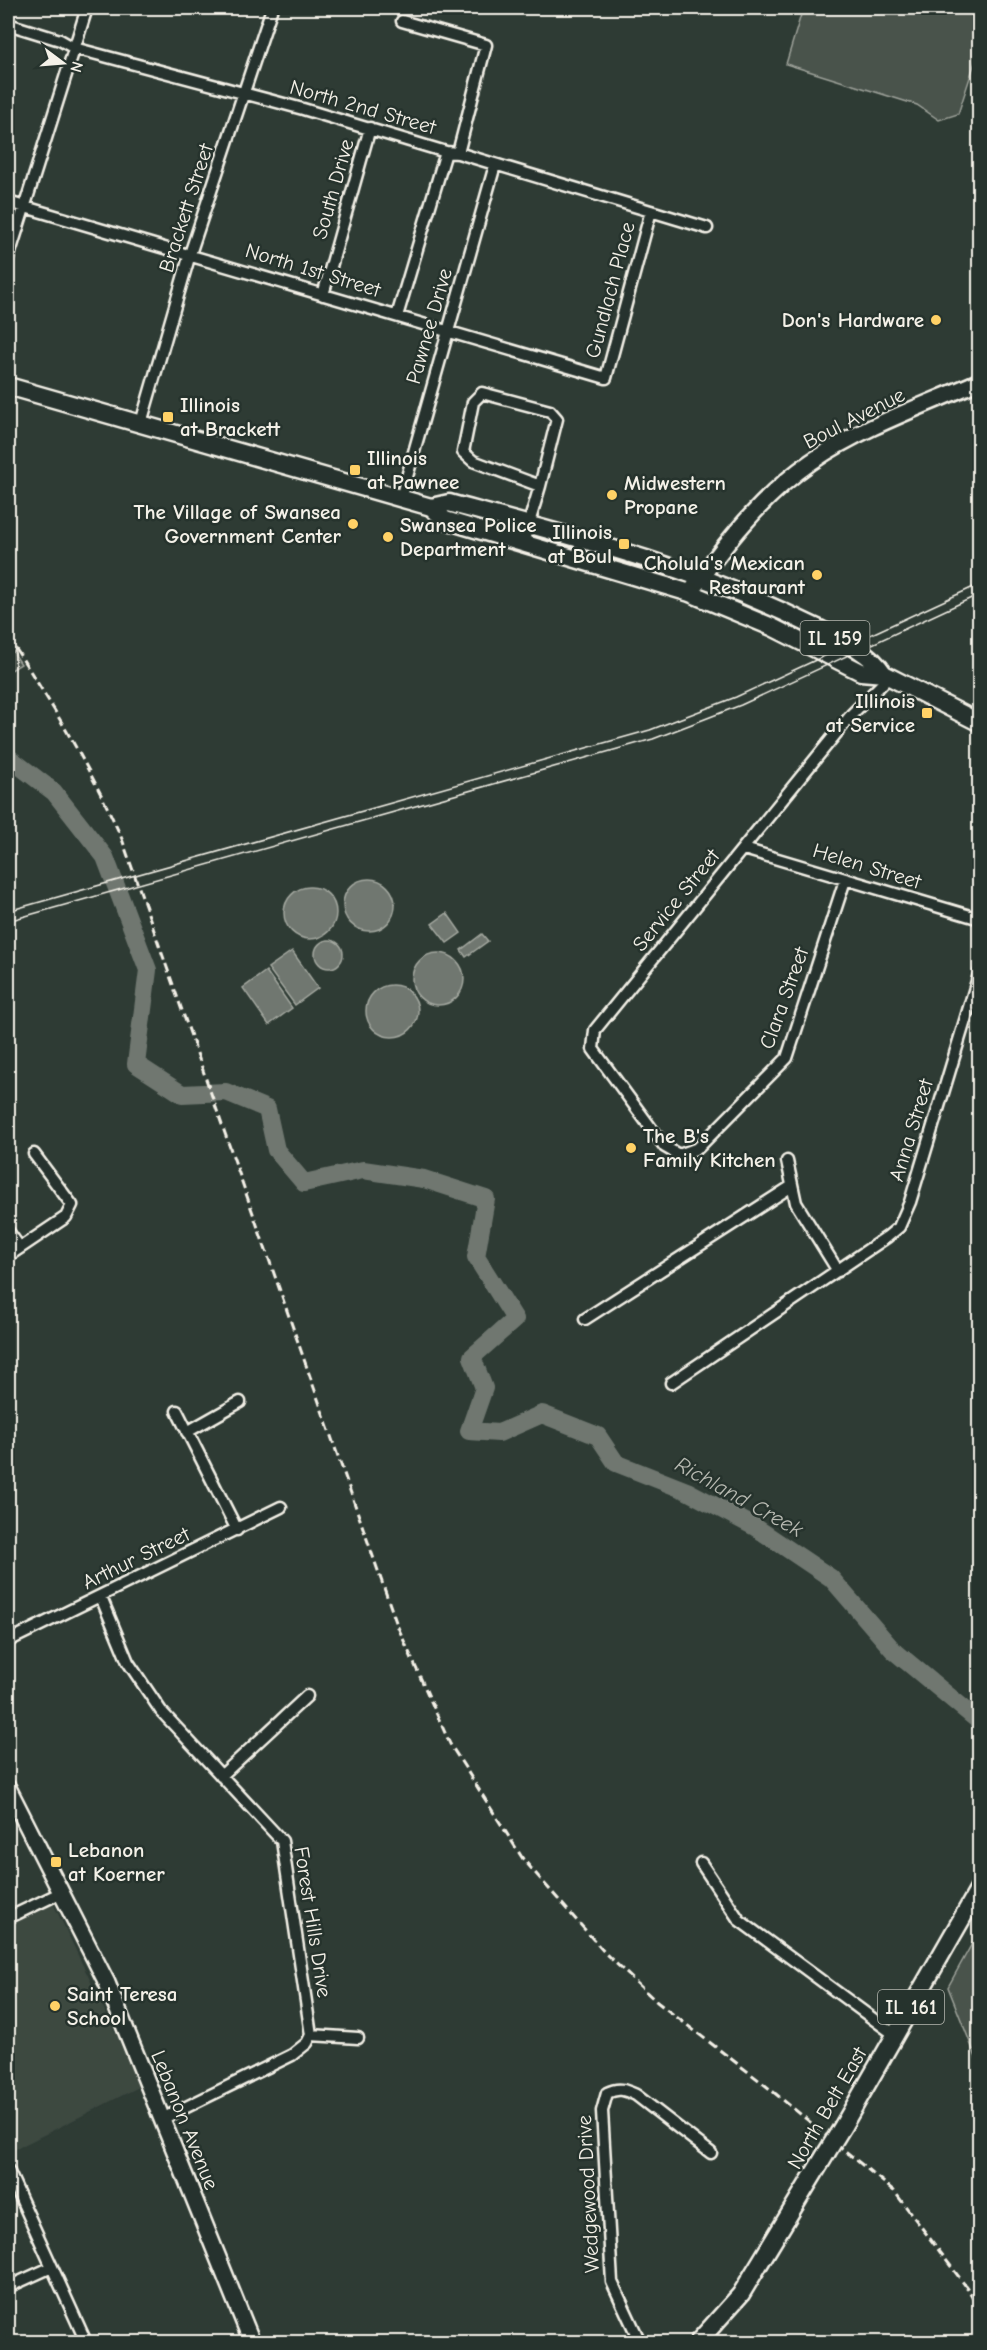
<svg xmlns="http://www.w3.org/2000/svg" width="987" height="2350" font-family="'Comic Neue',sans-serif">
<rect width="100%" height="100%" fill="#2e3b34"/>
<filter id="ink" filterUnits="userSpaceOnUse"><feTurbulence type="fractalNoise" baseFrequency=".0167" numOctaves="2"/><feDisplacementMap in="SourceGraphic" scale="12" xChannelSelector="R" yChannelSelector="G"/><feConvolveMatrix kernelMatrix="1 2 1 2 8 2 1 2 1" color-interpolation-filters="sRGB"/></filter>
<g filter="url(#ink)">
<path fill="#3c4841" d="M53 1903 141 2086 8 2153V1926Z"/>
<path fill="#48524c" stroke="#9ea29a" stroke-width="1.5" d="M803 8H979V50L958 114 939 120 917 105 786 64Z
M8 644 21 664 8 672Z
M979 1931H980L979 2065 948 1987Z"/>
<path fill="#6f7770" stroke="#a4a8a0" stroke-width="1.5" d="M343 905a26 26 0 1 1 52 0a26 26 0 1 1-52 0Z
M284 913a26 26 0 1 1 52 0a26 26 0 1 1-52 0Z
M447 913 461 933 447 943 432 924Z
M482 934 488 941 466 957 461 950Z
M315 954a14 14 0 1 1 28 0a14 14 0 1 1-28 0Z
M292 951 318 988 295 1005 268 968Z
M412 979a26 26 0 1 1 52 0a26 26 0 1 1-52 0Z
M266 971 292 1008 269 1025 243 988Z
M366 1011a26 26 0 1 1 52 0a26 26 0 1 1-52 0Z"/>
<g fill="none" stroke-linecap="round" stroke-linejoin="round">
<path stroke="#6f7770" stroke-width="18" d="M8 757 54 792 105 857 148 970 136 1064 182 1094 226 1092 267 1109 276 1150 304 1183 363 1170 424 1179 486 1199 476 1257 515 1319 472 1357 484 1388 469 1431 499 1433 542 1414 598 1436 616 1463 687 1491 755 1527 831 1578 893 1650 980 1722"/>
<g stroke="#f4f1e8" stroke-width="15">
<path id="street" d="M402 21 486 45 458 153
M8 24 60 40 74 48 303 109 446 152 458 153 707 228
M8 202 606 378 651 211
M8 259 87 8
M323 295 370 128
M397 316 446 152
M482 393 550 411 557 419 540 486 473 461 463 452 473 402Z
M141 423 190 254 272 8
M401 498 495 165
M523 543 540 486
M744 849 980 919
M845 880 787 1058 698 1148 679 1155 665 1147 593 1049 595 1030 852 714 889 677
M787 1161 796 1203 838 1271
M8 1231 20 1248
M8 1256 66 1217 72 1205 34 1154
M585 1319 792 1186
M671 1383 887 1237 899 1227 910 1202 980 971
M177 1411 237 1530
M187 1432 240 1402
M101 1597 128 1662 161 1711 282 1841 311 2035 307 2043 292 2055 162 2119
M8 1641 281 1507
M221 1776 307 1696
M701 1863 739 1920 895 2035
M8 1918 60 1893
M311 2035 358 2038
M8 2170 86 2342
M8 2287 52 2267
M640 2342 612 2282 602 2111 607 2093C619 2087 625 2090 636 2095L711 2153"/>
</g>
<g stroke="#f4f1e8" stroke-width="20">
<path id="secondary" d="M690 593C723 546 763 495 811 462 862 427 923 406 980 381
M8 1788 107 1983 252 2342"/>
</g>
<g stroke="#f4f1e8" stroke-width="21">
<path id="primary" d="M8 386 431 507 449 503C575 537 695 567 813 626 838 638 869 650 884 674
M431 507 445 520 690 593 772 627 861 672 884 674 980 723
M843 2126 980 1887
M698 2342 741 2294 827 2152"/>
</g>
<use href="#street" stroke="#26332d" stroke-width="10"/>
<use href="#secondary" stroke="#26332d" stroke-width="15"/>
<use href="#primary" stroke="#26332d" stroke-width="16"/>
<path stroke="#f4f1e8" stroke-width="1.5" d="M8 911 650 730 736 697 980 584
M8 921 653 739 741 705 980 594"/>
<path stroke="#f4f1e8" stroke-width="3" stroke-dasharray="9 4.5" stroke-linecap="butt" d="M8 637C51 702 90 767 122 839L397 1625 450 1744 523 1859 606 1954 657 2002 760 2081 894 2191 968 2289 980 2310"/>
<g stroke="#f4f1e8" stroke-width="21" stroke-linecap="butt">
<path id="primary-bridge" d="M827 2152 843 2126"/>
</g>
<use href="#primary-bridge" stroke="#26332d" stroke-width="16"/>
</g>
</g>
<g fill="#ffd166" stroke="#26332d" stroke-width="2">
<circle cx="936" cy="320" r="6"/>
<rect x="162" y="411" width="12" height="12" rx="3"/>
<rect x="349" y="464" width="12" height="12" rx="3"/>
<circle cx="612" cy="495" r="6"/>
<circle cx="353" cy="524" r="6"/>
<circle cx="388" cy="537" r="6"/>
<rect x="618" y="538" width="12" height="12" rx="3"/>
<circle cx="817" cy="575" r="6"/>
<rect x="921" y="707" width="12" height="12" rx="3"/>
<circle cx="631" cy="1148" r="6"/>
<rect x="50" y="1856" width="12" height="12" rx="3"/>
<circle cx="55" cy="2006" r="6"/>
</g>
<g text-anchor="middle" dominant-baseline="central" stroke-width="5" stroke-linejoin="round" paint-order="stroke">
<g fill="#26332d" stroke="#b6b8b0" stroke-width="1.5">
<rect x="800.5" y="621" width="69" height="34" rx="4.5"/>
<rect x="878" y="1990" width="66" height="34" rx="4.5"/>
</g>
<g font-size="20" font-weight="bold" fill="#f4f1e8">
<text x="835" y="638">IL 159</text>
<text x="911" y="2007">IL 161</text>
</g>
<g font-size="21" fill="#f4f1e8" stroke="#26332d">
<text transform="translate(363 107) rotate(16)">North 2nd Street</text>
<text transform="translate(333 189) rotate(-74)">South Drive</text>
<text transform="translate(186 208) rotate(-72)">Brackett Street</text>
<text transform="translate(313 270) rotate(17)">North 1st Street</text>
<text transform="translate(610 290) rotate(-75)">Gundlach Place</text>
<text transform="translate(429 326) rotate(-74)">Pawnee Drive</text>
<text transform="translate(854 418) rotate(-27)">Boul Avenue</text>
<text transform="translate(867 866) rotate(17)">Helen Street</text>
<text transform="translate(676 900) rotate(-51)">Service Street</text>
<text transform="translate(784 998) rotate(-70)">Clara Street</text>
<text transform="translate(911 1130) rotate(-73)">Anna Street</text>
<text transform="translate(136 1558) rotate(-26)">Arthur Street</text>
<text transform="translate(313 1922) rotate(81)">Forest Hills Drive</text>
<text transform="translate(827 2108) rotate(-60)">North Belt East</text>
<text transform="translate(185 2120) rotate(68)">Lebanon Avenue</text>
<text transform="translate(588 2194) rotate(-93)">Wedgewood Drive</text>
</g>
<g font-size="21" font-weight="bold" fill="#f4f1e8" stroke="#26332d" text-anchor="start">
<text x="924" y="320" text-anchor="end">Don's Hardware</text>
<text x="180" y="405">Illinois<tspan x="180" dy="24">at Brackett</tspan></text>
<text x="367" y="458">Illinois<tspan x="367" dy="24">at Pawnee</tspan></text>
<text x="624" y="483">Midwestern<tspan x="624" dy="24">Propane</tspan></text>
<text x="341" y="512" text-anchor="end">The Village of Swansea<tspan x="341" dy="24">Government Center</tspan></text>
<text x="400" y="525">Swansea Police<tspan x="400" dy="24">Department</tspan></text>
<text x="612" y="532" text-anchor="end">Illinois<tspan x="612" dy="24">at Boul</tspan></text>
<text x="805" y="563" text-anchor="end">Cholula's Mexican<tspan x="805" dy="24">Restaurant</tspan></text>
<text x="915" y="701" text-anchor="end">Illinois<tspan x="915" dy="24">at Service</tspan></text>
<text x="643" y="1136">The B's<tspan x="643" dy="24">Family Kitchen</tspan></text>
<text x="68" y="1850">Lebanon<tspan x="68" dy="24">at Koerner</tspan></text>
<text x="67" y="1994">Saint Teresa<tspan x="67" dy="24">School</tspan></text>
</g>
<g font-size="22" font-style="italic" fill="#b8bab2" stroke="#26332d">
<text transform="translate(739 1497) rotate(29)">Richland Creek</text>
</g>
</g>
<rect width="987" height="2350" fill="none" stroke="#26332d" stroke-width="30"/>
<rect x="15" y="15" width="957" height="2320" fill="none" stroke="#f4f1e8" stroke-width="2" filter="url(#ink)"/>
<g transform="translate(63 63) rotate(106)" stroke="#26332d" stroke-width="4.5" paint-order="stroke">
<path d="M0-4.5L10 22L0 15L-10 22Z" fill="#f4f1e8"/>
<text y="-9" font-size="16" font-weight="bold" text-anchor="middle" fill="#f4f1e8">N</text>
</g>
</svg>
